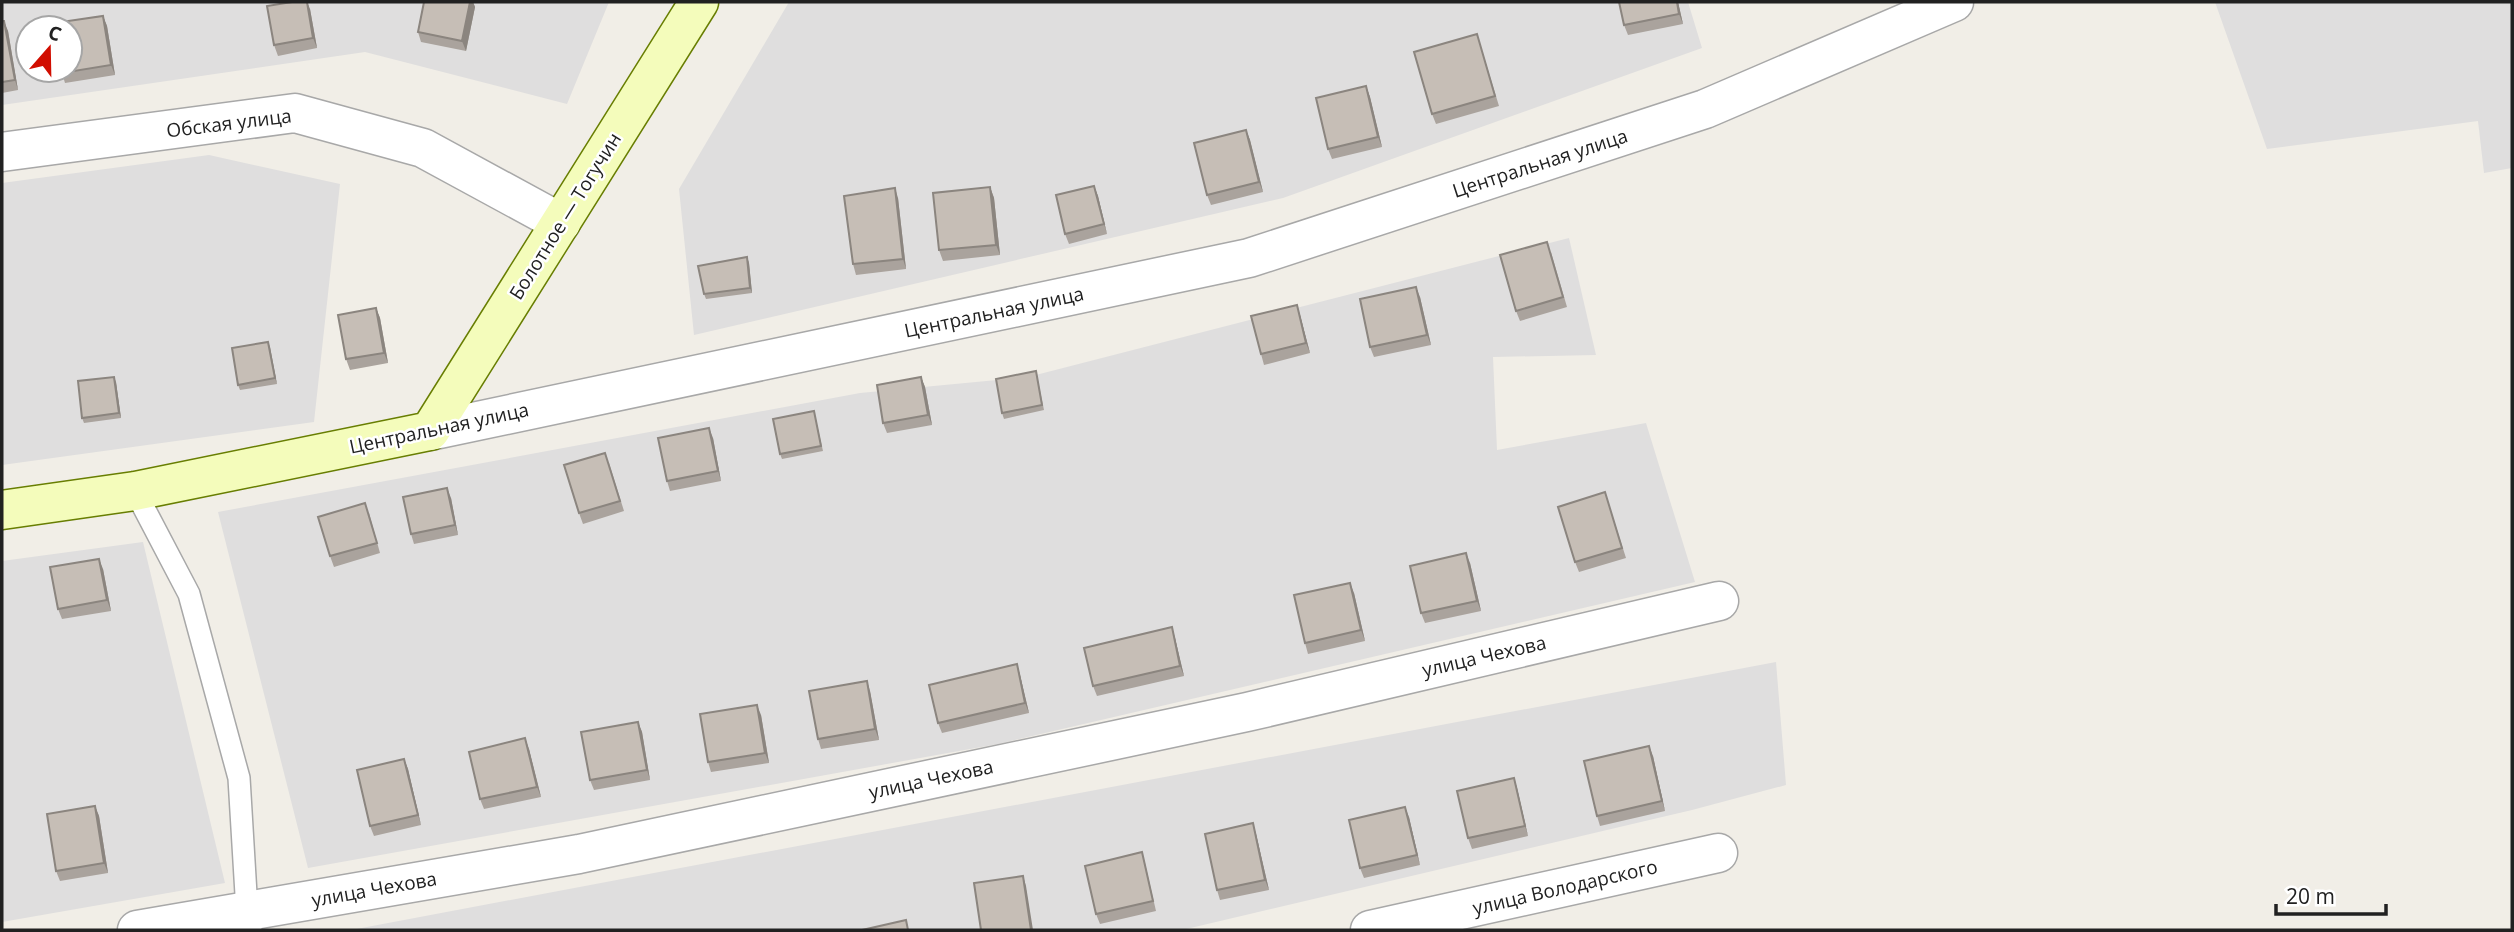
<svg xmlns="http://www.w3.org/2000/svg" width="2514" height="932" font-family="'Open Sans',sans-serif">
<rect width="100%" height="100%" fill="#f1eee7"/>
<path fill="#dfdede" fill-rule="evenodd" d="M2 2H609L567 104 365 52 2 105ZM28 28H70V70H28Z
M789 2H1688L1702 48 1283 198 694 335 679 189Z
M2215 2H2512V168L2484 173 2478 121 2267 149Z
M209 155 340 184 314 422 2 465V183Z
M1569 238 1596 355 1493 357 1497 450 1646 423 1695 582 998 744 308 868 218 512 860 393 1028 377Z
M143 542 225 883 2 922V561Z
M1776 662 1786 785 1692 810 1182 930H351Z"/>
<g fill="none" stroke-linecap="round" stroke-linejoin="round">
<g stroke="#a8a8a8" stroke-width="24">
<path id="service" d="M135 491 189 594 239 778 247 911 251 930"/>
</g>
<g stroke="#a8a8a8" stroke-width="41">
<path id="minor" d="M2 152 295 113 423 148 561 223
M137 930 579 854 1247 712 1719 601
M1370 930 1718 853"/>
</g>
<g stroke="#a8a8a8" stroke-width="41">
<path id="tertiary" d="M430 431 1249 258 1705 109 1954 2"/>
</g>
<g stroke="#687e02" stroke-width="41">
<path id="secondary" d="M2 510 135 491 430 431 699 2"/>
</g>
<use href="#service" stroke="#fff" stroke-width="21"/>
<use href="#minor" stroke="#fff" stroke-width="38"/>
<use href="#tertiary" stroke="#fff" stroke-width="38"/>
<use href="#secondary" stroke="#f4fcbb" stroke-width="38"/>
</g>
<path fill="#aaa39d" d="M424 2H473L475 7 466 51 421 42 418 32Z
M1619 2H1678L1683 24 1628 35 1624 25Z
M310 9 317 48 278 56 274 45Z
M103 16 107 26 115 75 65 83 62 73Z
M2 21 8 31 18 90 2 93Z
M1477 34 1499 106 1436 124 1432 114Z
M1366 86 1370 97 1382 147 1332 159 1328 149Z
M1246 130 1250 140 1263 192 1211 205 1207 195Z
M1094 186 1098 196 1107 234 1069 244 1065 234Z
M990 187 994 198 1000 255 943 261 939 250Z
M898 198 906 269 856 275 853 264Z
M1551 252 1567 307 1520 321 1516 311Z
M747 257 749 263 752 293 706 299 704 294Z
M1420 297 1431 345 1374 357 1370 347Z
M376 308 380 318 388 363 350 370 346 359Z
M1300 315 1310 353 1264 365 1261 354Z
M268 342 277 384 240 390 238 385Z
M1036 371 1044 410 1004 419 1002 413Z
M921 377 925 387 932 425 887 433 883 423Z
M116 382 121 418 84 423 82 418Z
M814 411 823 451 782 459 780 454Z
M713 438 721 481 670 491 667 481Z
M609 463 624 511 583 524 579 513Z
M1605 492 1626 558 1579 572 1575 562Z
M451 498 458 535 414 544 411 534Z
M369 513 380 553 334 567 330 556Z
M1470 563 1481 611 1425 623 1421 613Z
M103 569 111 611 62 619 58 609Z
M1354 593 1365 641 1308 654 1305 643Z
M1175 638 1184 676 1097 696 1093 686Z
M1017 664 1020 675 1029 713 942 733 938 723Z
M870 691 879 740 821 749 818 739Z
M761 715 769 763 711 772 708 762Z
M638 722 642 732 650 780 594 790 590 780Z
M529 749 541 797 484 809 480 799Z
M1653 756 1665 811 1600 826 1597 816Z
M404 759 408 769 421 825 374 836 370 826Z
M1514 778 1517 788 1528 836 1472 849 1468 838Z
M95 806 99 816 108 873 60 881 56 871Z
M1409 817 1420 865 1364 878 1360 868Z
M1256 834 1269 890 1220 900 1217 890Z
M1142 852 1145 863 1156 911 1100 924 1096 914Z"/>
<path fill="#8b857f" d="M307 2 310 9 317 48 313 38Z
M470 2H473L475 7 466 51 462 41Z
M1677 2H1678L1683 24 1679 14Z
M103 16 107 26 115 75 111 65Z
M4 21 8 31 18 90 15 80Z
M1366 86 1370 97 1382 147 1378 137Z
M1246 130 1250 140 1263 192 1259 182Z
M1094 186 1098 196 1107 234 1104 224Z
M990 187 994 198 1000 255 996 245Z
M895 188 898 198 906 269 903 259Z
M747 257 749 263 752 293 750 288Z
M1416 287 1420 297 1431 345 1427 335Z
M1297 305 1300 315 1310 353 1306 343Z
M376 308 380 318 388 363 384 353Z
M268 342 270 347 277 384 275 378Z
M114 377 116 382 121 418 119 413Z
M921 377 925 387 932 425 928 415Z
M709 428 713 438 721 481 718 471Z
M447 488 451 498 458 535 455 525Z
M1466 553 1470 563 1481 611 1477 601Z
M99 559 103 569 111 611 107 600Z
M1350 583 1354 593 1365 641 1361 630Z
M1172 627 1175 638 1184 676 1180 666Z
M1017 664 1020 675 1029 713 1025 703Z
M867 681 870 691 879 740 875 729Z
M757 705 761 715 769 763 765 753Z
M638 722 642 732 650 780 647 770Z
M525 738 529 749 541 797 537 787Z
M1649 746 1653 756 1665 811 1662 801Z
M404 759 408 769 421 825 418 815Z
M1514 778 1517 788 1528 836 1525 826Z
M95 806 99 816 108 873 104 863Z
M1405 807 1409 817 1420 865 1417 855Z
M1253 823 1256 834 1269 890 1265 880Z
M1023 876 1026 886 1033 930H1031Z"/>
<path fill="#c6beb6" stroke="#8b857f" stroke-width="2" d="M292 2H307L313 38 274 45 267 6Z
M424 2H470L462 41 418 32Z
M1619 2H1677L1679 14 1624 25Z
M103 16 111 65 62 73 61 70H70V28H54V23Z
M2 21H4L15 80 2 82Z
M1477 34 1495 96 1432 114 1414 52Z
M1366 86 1378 137 1328 149 1316 98Z
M1246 130 1259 182 1207 195 1194 143Z
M1094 186 1104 224 1065 234 1056 195Z
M990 187 996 245 939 250 933 193Z
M895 188 903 259 853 264 844 196Z
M1547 242 1563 297 1516 311 1500 255Z
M747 257 750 288 704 294 698 266Z
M1416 287 1427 335 1370 347 1360 299Z
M1297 305 1306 343 1261 354 1251 316Z
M376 308 384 353 346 359 338 315Z
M268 342 275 378 238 385 232 348Z
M1036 371 1042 405 1002 413 996 379Z
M114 377 119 413 82 418 78 381Z
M921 377 928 415 883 423 877 385Z
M814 411 821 446 780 454 773 419Z
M709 428 718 471 667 481 658 438Z
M605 453 620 501 579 513 564 465Z
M447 488 455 525 411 534 403 497Z
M1605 492 1622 548 1575 562 1558 507Z
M365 503 377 543 330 556 318 517Z
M1466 553 1477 601 1421 613 1410 566Z
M99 559 107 600 58 609 50 567Z
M1350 583 1361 630 1305 643 1294 595Z
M1172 627 1180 666 1093 686 1084 648Z
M1017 664 1025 703 938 723 929 685Z
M867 681 875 729 818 739 809 691Z
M757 705 765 753 708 762 700 714Z
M638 722 647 770 590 780 581 732Z
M525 738 537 787 480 799 469 752Z
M1649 746 1662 801 1597 816 1584 761Z
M404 759 418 815 370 826 357 770Z
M1514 778 1525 826 1468 838 1457 791Z
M95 806 104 863 56 871 47 814Z
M1405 807 1417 855 1360 868 1349 820Z
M1253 823 1265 880 1217 890 1205 834Z
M1142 852 1153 901 1096 914 1085 866Z
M1023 876 1031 930H981L974 883Z
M906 920 908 930H862Z"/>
<g text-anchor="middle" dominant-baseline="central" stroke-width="5" stroke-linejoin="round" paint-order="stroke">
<g font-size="19" fill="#212121" stroke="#fff">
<text transform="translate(229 123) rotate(-7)">Обская улица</text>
<text transform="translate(1540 163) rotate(-18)">Центральная улица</text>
<text transform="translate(565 216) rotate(-58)">Болотное — Тогучин</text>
<text transform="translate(994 312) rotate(-12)">Центральная улица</text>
<text transform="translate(439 428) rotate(-12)">Центральная улица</text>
<text transform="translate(1484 656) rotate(-13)">улица Чехова</text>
<text transform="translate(931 779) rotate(-12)">улица Чехова</text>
<text transform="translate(1565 887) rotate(-13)">улица Володарского</text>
<text transform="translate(374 889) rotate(-10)">улица Чехова</text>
</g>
</g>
<rect width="2514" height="932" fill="none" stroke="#212121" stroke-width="7"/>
<g transform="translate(49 49) rotate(20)"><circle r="33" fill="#ffffff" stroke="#a6a6a6" stroke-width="2"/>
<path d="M0-5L12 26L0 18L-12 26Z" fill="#d10e00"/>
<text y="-10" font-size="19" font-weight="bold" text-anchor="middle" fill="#212121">С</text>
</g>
<path d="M2276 904v10h110v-10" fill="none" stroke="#212121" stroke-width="3.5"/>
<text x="2286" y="904" font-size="21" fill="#212121" stroke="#ffffff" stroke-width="5" paint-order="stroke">20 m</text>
</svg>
